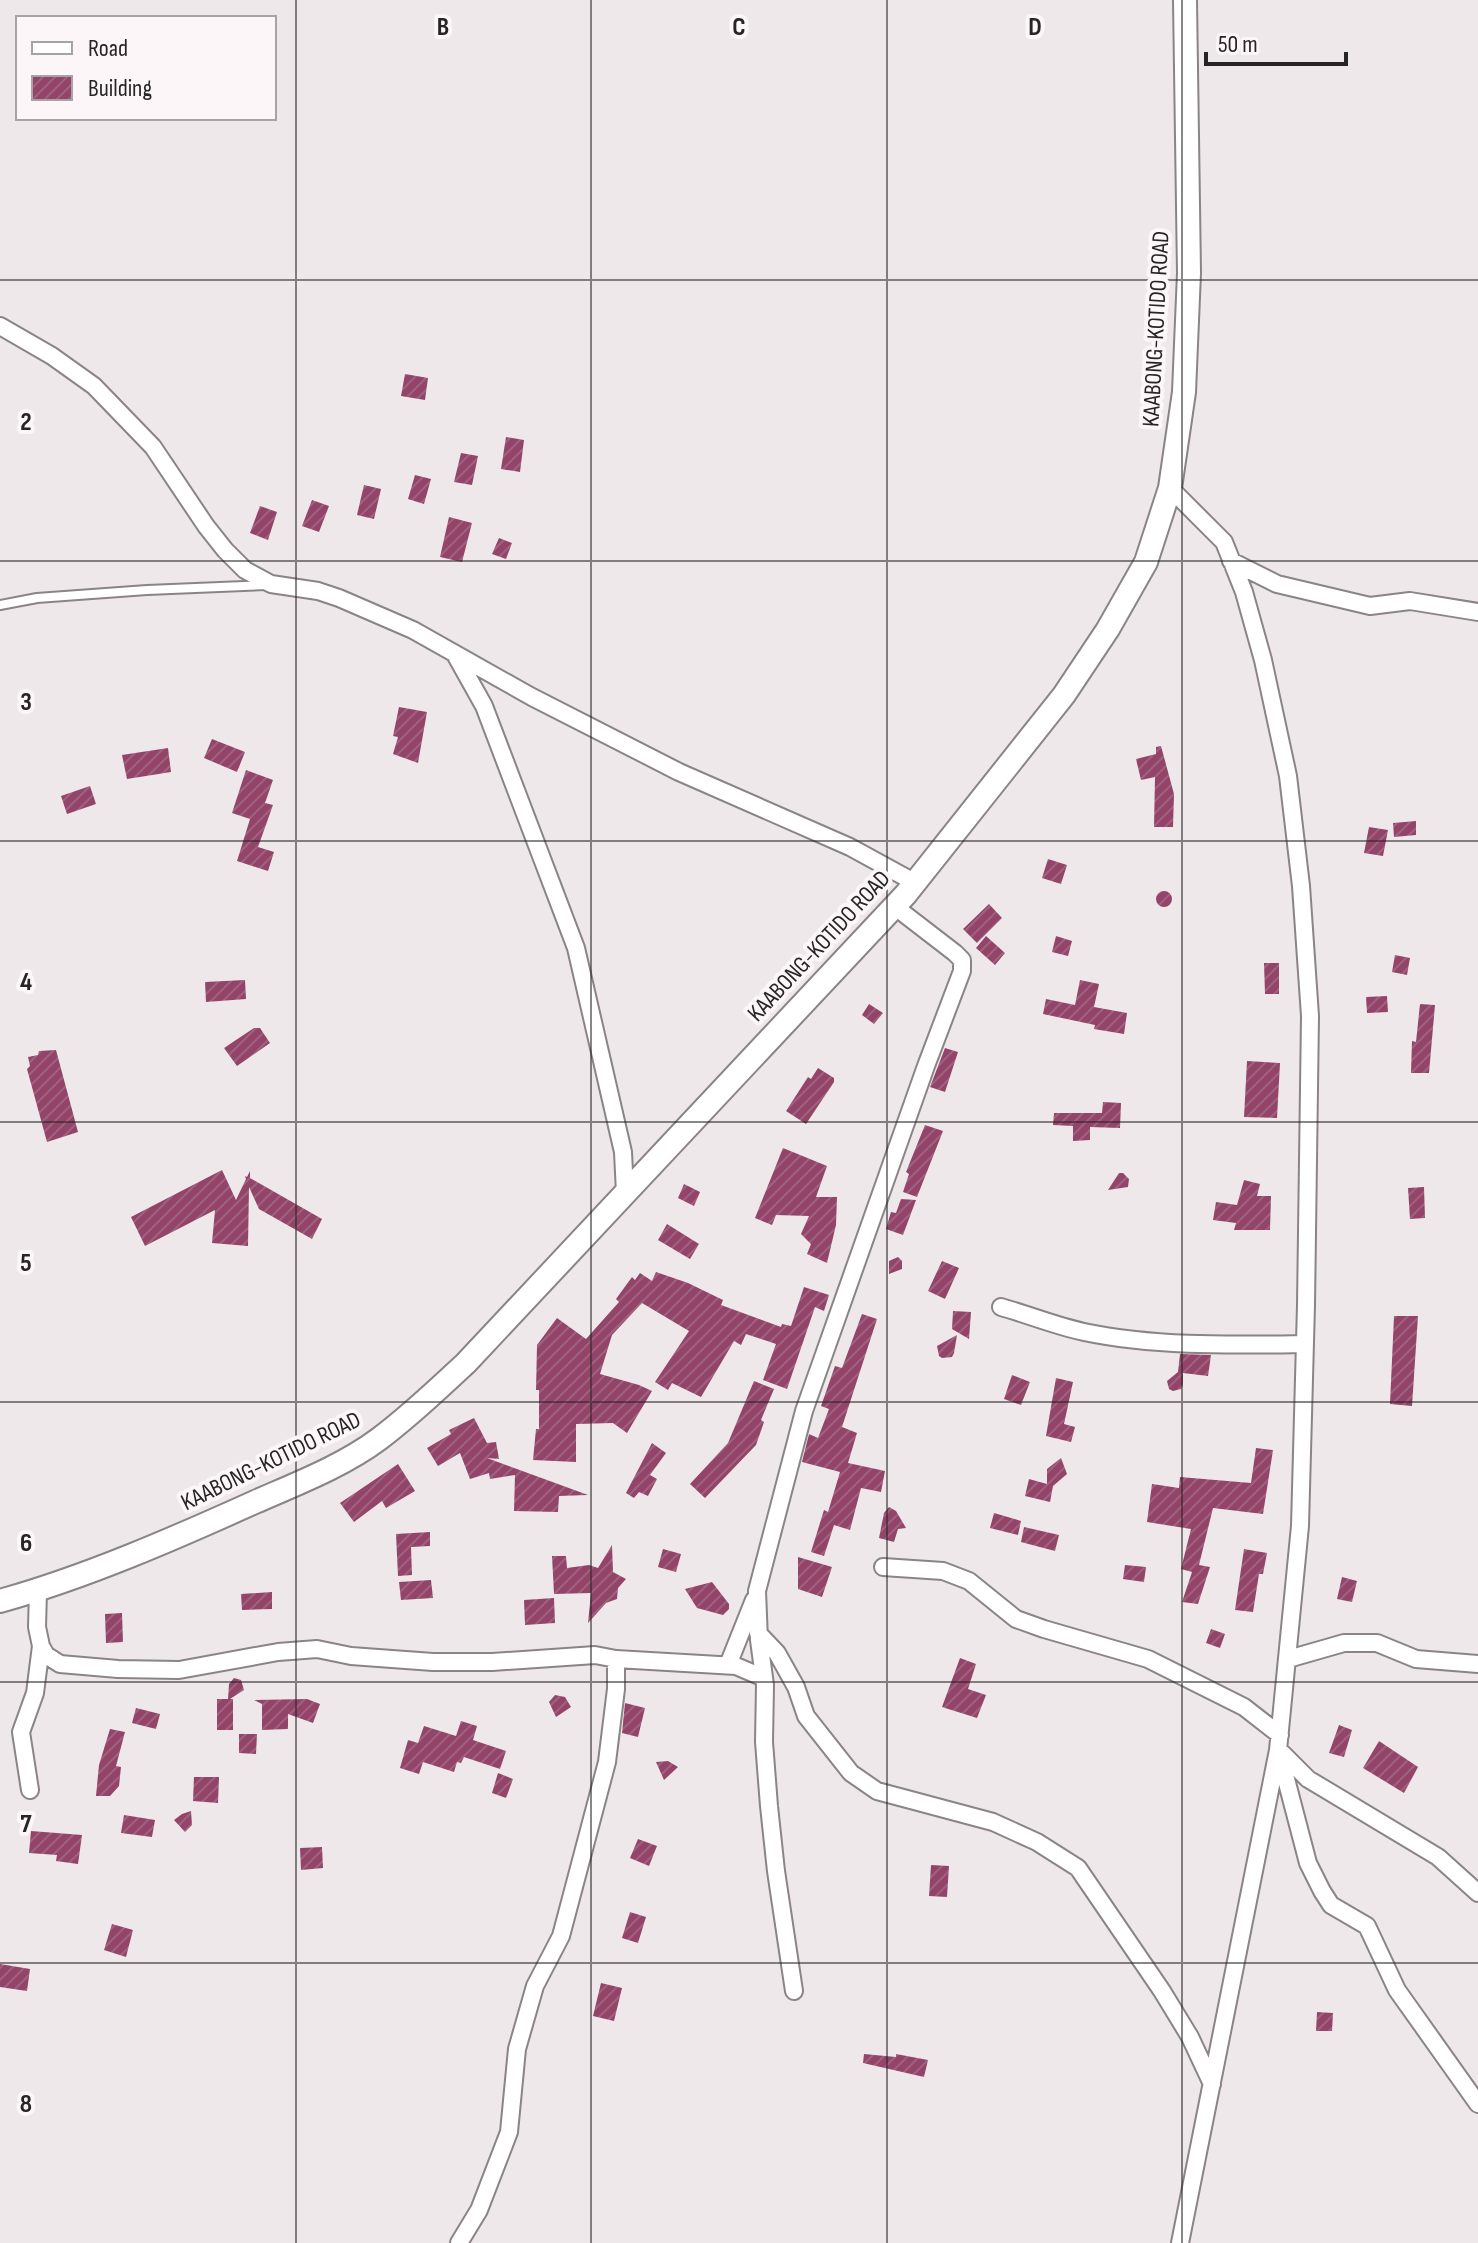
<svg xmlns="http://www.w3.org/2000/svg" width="1478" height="2243" font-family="'Sofia Sans Condensed',sans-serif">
<defs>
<pattern id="building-hatch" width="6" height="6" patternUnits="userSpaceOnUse" patternTransform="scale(2)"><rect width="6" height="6" fill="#934468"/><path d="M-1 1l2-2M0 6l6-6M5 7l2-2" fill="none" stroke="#9e627e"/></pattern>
</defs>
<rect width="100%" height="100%" fill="#efe8eb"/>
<path fill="url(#building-hatch)" d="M405 374 428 378 425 400 401 396Z
M506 437 524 440 520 472 501 469Z
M461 453 478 456 472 485 454 482Z
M415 475 431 479 424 504 408 499Z
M364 485 381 489 374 519 357 515Z
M312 500 329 506 319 532 302 526Z
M260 506 277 512 268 540 250 533Z
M449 517 472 523 462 562 440 557Z
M499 538 512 543 506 559 492 554Z
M399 707 427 712 418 763 393 754 398 737 393 736Z
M212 739 245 752 237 772 204 758Z
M1161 746 1174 794 1173 827H1154L1155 777 1141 780 1136 759 1156 754V747Z
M168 748 171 772 127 779 122 755Z
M246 770 273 780 265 803 273 805 258 847 274 852 268 871 237 861 250 819 232 813Z
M90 786 96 804 67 814 61 796Z
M1416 821V835L1394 837 1393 823Z
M1369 827 1388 830 1383 856 1364 853Z
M1048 859 1067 865 1061 884 1042 878Z
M1156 899a8 8 0 1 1 16 0a8 8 0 1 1-16 0Z
M989 904 1002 918 977 943 963 929Z
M986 936 1005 953 995 965 976 948Z
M1056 936 1072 941 1068 956 1052 952Z
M1395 955 1410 958 1407 975 1392 972Z
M1264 963H1279V994H1265Z
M245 980 246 999 206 1002 205 982Z
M1080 980 1099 984 1094 1007 1127 1013 1124 1034 1094 1029 1095 1025 1043 1014 1046 999 1075 1005Z
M1387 996 1388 1012 1367 1013 1366 997Z
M869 1004 883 1013 874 1024 862 1015Z
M1420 1004 1435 1005 1429 1073H1411L1412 1041 1416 1042Z
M254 1028H260L270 1043 237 1066 224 1048Z
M945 1048 958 1052 945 1092 930 1087Z
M56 1050 78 1132 47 1142 27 1069 30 1066 28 1057 38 1055 39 1051Z
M1247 1061 1280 1063 1277 1118 1244 1117Z
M818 1068 834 1078V1082L806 1124 786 1111 808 1077 811 1079Z
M1103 1102 1121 1103 1120 1128 1090 1127V1140L1073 1141V1126L1053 1125 1054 1113H1102Z
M925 1125 943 1131 917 1197 903 1192 909 1174 906 1172Z
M783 1148 827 1166 816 1197H837L836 1225 827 1263 807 1254 811 1244 801 1234 809 1216 776 1215 772 1225 755 1218Z
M222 1170 236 1200 246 1179 245 1176 247 1177 250 1171V1178L322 1219 312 1239 259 1209 249 1187 248 1246 212 1243 215 1210 145 1246 131 1217Z
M1119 1173H1123L1129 1179 1128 1187 1108 1190Z
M1244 1180 1260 1184 1257 1196H1271L1270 1230H1234L1236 1223 1213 1220 1216 1202 1237 1205Z
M684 1184 700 1192 694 1206 678 1198Z
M1424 1187 1425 1218 1410 1219 1408 1188Z
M901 1199 916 1200 903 1235 886 1229 891 1212 896 1213Z
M667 1224 699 1244 690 1259 658 1240Z
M898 1257 902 1261V1269L889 1274V1261Z
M942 1261 959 1268 945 1299 928 1291Z
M656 1272 688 1283 723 1300 721 1305 781 1327 782 1324 791 1326 804 1287 829 1295 824 1311 815 1307 787 1389 763 1380 776 1344 746 1334 741 1345 734 1341 701 1397 672 1383 668 1390 655 1382 689 1331 642 1303 612 1335 600 1374 639 1385 652 1391 627 1433 613 1423 576 1424V1462L533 1460 536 1429H539V1390H536L537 1345 557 1318 586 1339 619 1302 616 1299 632 1277 635 1280 640 1273 652 1281Z
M953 1311 971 1312 969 1339 952 1329Z
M862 1314 877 1319 842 1427 857 1433 848 1463 885 1471 881 1492 861 1488 850 1530 834 1525 824 1556 811 1552 824 1510 828 1512 840 1472 802 1462 809 1434 818 1438 829 1409 821 1406 835 1366 842 1368Z
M1394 1316H1418L1412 1406 1390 1404Z
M957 1335 954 1353 952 1357 942 1358 939 1356 937 1346Z
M1180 1354 1211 1355 1208 1376 1183 1373V1385L1181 1389 1173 1391 1169 1389 1167 1381 1178 1372Z
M1012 1375 1030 1382 1021 1405 1004 1399Z
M1056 1378 1073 1382 1064 1424 1075 1427 1071 1442 1046 1436Z
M754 1381 774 1389 761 1420 764 1422 756 1445 705 1498 690 1484 728 1443Z
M474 1418 487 1443 496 1442 499 1459 487 1458 588 1495 559 1496 558 1512 514 1511 515 1475 490 1479 489 1473 470 1479 460 1453 438 1466 427 1448 451 1434 449 1430Z
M652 1443 666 1453 650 1475 657 1479 648 1496 639 1492 634 1498 626 1493Z
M1256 1448 1273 1450 1263 1514 1213 1508 1199 1565 1210 1567 1198 1604 1182 1602 1192 1572 1181 1569 1191 1529 1147 1522 1152 1484 1179 1488 1180 1477 1251 1483Z
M1061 1458 1067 1474 1053 1486 1050 1502 1025 1496 1029 1479 1047 1484V1469Z
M398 1464 415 1491 386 1508 382 1501 354 1522 340 1503Z
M889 1507 896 1511 906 1528 898 1529 894 1542 879 1538 884 1513Z
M994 1513 1021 1521 1018 1535 990 1528Z
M1024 1527 1059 1535 1055 1551 1021 1542Z
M430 1532V1546L411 1547 412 1575 398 1576 396 1534Z
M612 1545 613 1572 626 1579 618 1588 617 1599 606 1603 588 1623 591 1593 554 1594 552 1556H566L567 1568 589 1565 598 1568Z
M663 1549 681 1554 676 1572 658 1567Z
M1244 1549 1267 1553 1263 1574H1259L1253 1612 1235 1610Z
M798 1557 832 1567 822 1597 798 1589Z
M1125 1565 1146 1567 1144 1582 1123 1579Z
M1342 1577 1357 1581 1352 1602 1337 1599Z
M431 1580 433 1598 401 1600 399 1582Z
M712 1582 729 1604V1609L723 1615 697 1608 685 1589Z
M272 1592V1609L242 1610 241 1594Z
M554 1598 555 1623 525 1625 524 1600Z
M122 1613 123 1642 106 1643 105 1614Z
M1211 1629 1225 1634 1220 1648 1206 1643Z
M960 1658 976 1664 968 1689 986 1695 977 1718 942 1707Z
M234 1678 241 1680 244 1690 230 1699H233V1730H217V1699H228L229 1684Z
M555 1695 565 1697 571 1707 556 1717 549 1702Z
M307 1699 320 1704 313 1723 288 1714V1729L262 1730V1704L254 1700Z
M625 1703 645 1708 638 1737 622 1733Z
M136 1708 160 1714 156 1729 132 1723Z
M461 1721 477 1726 473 1740 506 1751 500 1769 464 1757 461 1763 457 1762 454 1772 423 1762 419 1774 400 1768 408 1740 418 1743 424 1726 456 1736Z
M1339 1725 1352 1730 1344 1757 1329 1753Z
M110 1729 125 1732 116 1766 121 1767 119 1786 110 1796H96L99 1765Z
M239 1734H257L256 1754 239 1753Z
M1379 1741 1418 1767 1404 1793 1363 1768Z
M668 1761 678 1767 664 1780 656 1762Z
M498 1773 513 1779 506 1798 492 1793Z
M194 1777H219L218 1803 193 1801Z
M191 1811 192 1825 185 1832 174 1820 182 1814Z
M124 1815 155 1820 152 1837 121 1833Z
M31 1831 82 1835 78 1864 56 1861 57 1855 29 1853Z
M638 1839 657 1846 649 1866 630 1858Z
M322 1847 323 1868 301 1870 300 1848Z
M931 1865 949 1866 947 1897 929 1896Z
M630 1912 646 1917 638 1943 622 1938Z
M112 1924 133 1930 126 1957 104 1950Z
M0 1964 30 1969 27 1991 0 1987Z
M601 1983 622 1988 614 2021 593 2016Z
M1317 2012 1333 2013 1332 2031H1316Z
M864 2054 896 2057V2054L928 2060 924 2077 863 2063Z"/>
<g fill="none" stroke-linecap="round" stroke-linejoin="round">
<g stroke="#8a8486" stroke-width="12">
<path id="service" d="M0 605 37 598 147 590 266 585"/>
</g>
<g stroke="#8a8486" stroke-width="20">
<path id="minor" d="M0 326 52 356 94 386 153 447 206 526 225 550 245 570 271 584 318 591 339 598 413 630 532 697 679 772 850 847 914 882
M1170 488 1224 542 1244 592 1263 660 1288 776 1301 886 1310 1016 1306 1305 1300 1526 1278 1750 1180 2243
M1231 561 1277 584 1370 606 1410 601 1478 612
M456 656 484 706 576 948 623 1152 625 1193
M1001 1307C1029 1315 1056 1326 1084 1332 1156 1347 1232 1345 1305 1344
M883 1567 943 1571 969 1581 1016 1619 1044 1629 1148 1659 1244 1707 1280 1735
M38 1591 37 1627 41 1646 46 1655 60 1664 118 1669 179 1670 278 1652 317 1649 351 1656 433 1662H492L595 1655 616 1659 736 1666 764 1678
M758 1633 777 1653 796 1687 806 1716 851 1773 877 1791 993 1822 1037 1842 1078 1868 1162 1991 1190 2037 1212 2084
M1288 1659 1344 1643H1377L1416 1659 1478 1664
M728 1665 754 1600
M1280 1751 1308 1779 1438 1857 1478 1893
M1280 1756 1308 1863 1322 1891 1331 1905 1367 1926 1397 1990 1478 2104
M30 1790 21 1732 35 1693 41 1646
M794 1991 776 1871 769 1806 764 1742 765 1685 759 1640 757 1591 804 1411 926 1066 962 971V960L955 953 894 906
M459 2243 479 2210 509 2132 517 2049 535 1986 561 1936 607 1762 616 1689V1659"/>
</g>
<g stroke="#8a8486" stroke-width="26">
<path id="secondary" d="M0 1601C86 1577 173 1539 255 1502 296 1484 343 1466 379 1439 410 1416 438 1389 466 1363L906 894 1064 695 1108 629 1146 562 1170 488 1184 392 1189 273 1185 0"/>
</g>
<use href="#service" stroke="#fff" stroke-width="8"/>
<use href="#minor" stroke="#fff" stroke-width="16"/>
<use href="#secondary" stroke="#fff" stroke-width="22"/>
</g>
<path fill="none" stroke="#272425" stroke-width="2" stroke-opacity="0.55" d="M296 0V2243M591 0V2243M887 0V2243M1182 0V2243M0 280H1478M0 561H1478M0 841H1478M0 1122H1478M0 1402H1478M0 1682H1478M0 1963H1478"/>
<g text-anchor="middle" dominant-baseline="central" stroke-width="8" stroke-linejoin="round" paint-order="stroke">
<g font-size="24" fill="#272425" stroke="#fcf6f8">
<text transform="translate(1156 329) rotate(-87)">KAABONG-KOTIDO ROAD</text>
<text transform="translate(819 946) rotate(-47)">KAABONG-KOTIDO ROAD</text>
<text transform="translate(271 1461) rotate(-26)">KAABONG-KOTIDO ROAD</text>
</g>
</g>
<g font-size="26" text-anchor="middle" font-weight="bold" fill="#272425" stroke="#fcf6f8" stroke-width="8" stroke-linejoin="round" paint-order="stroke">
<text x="443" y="35">B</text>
<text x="739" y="35">C</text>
<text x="1035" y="35">D</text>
<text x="26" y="430">2</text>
<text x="26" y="710">3</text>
<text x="26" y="990">4</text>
<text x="26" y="1271">5</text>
<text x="26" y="1551">6</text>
<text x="26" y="1832">7</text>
<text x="26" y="2112">8</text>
</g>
<rect x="16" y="16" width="260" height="104" fill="#fcf6f8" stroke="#a7a2a4" stroke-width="2"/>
<rect x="32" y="42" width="40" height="12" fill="#ffffff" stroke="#a7a2a4" stroke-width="2"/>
<text x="88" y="56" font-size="24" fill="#272425">Road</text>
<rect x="32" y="76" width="40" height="24" fill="url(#building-hatch)" stroke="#a7a2a4" stroke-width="2"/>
<text x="88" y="96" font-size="24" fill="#272425">Building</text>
<path d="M1206 52v12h140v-12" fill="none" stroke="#272425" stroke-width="4"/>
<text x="1218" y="52" font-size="24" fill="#272425" stroke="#fcf6f8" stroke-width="6" paint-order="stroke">50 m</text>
</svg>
